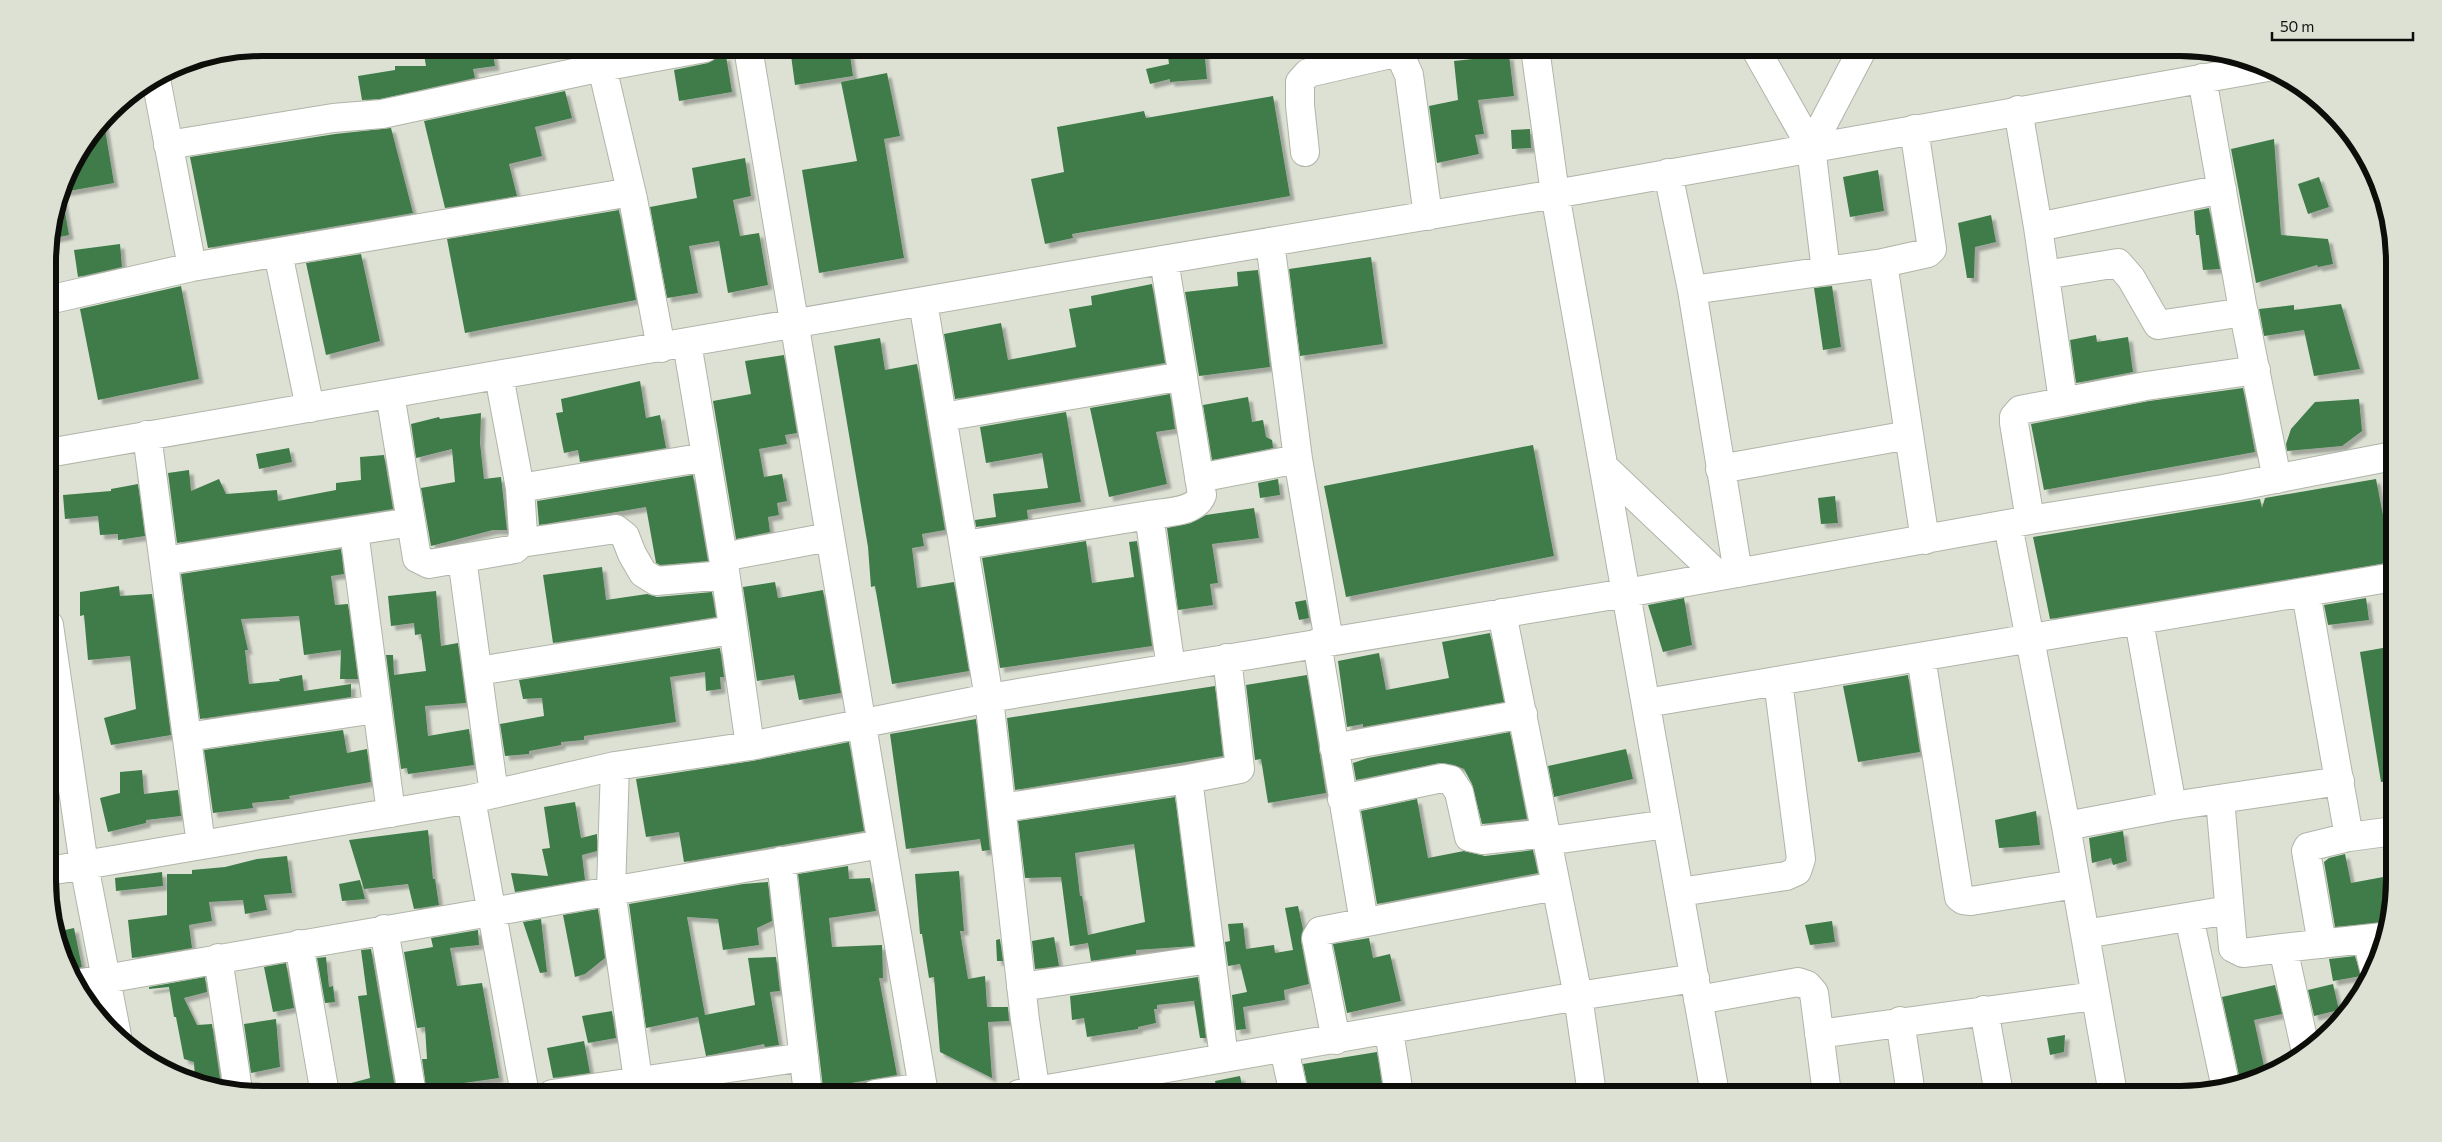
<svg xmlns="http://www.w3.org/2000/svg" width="2442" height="1142" font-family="Commissioner,sans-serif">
<defs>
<filter id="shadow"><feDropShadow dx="4.5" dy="4.5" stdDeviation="1" flood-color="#0004"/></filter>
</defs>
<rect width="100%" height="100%" fill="#dce1d4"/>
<path fill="#3f7c48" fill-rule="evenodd" filter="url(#shadow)" d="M423 48H492L495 66 473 69 475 78 380 99 362 100 358 76 395 70V66H426Z
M790 48H849L853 76 795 85Z
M1167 48H1204L1207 79 1170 82V79L1150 84 1146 69 1169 64Z
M1303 48H1318L1319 54 1305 58Z
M1509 55 1514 96 1478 100 1484 134 1475 135 1479 154 1437 163 1429 106 1458 100 1454 61Z
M726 56 732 92 679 101 674 70 708 63 717 57Z
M887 73 900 136 884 139 904 258 819 273 802 170 857 161 841 82Z
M565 91 572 118 535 127 542 156 509 164 517 196 445 208 424 121Z
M1273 96 1290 196 1072 234 1073 238 1045 244 1031 179 1064 172 1057 127 1144 111 1146 118Z
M104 123 114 183 63 192 70 167Z
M391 128 413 213 208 248 190 157 335 134Z
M1530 129 1531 148 1512 149 1511 130Z
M2274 139 2281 235 2328 239 2333 264 2318 267 2317 265 2256 283 2231 149Z
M745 158 751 196 733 200 740 236 759 233 768 285 728 293 719 241 689 246 698 293 667 298 650 207 697 198 692 168Z
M1878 170 1884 211 1850 217 1843 177Z
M2319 177 2329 207 2308 214 2298 184Z
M62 195 69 235 50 239 54 224Z
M2209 208 2220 269 2203 270 2199 235H2196L2194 211Z
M619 210 636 300 465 333 447 239Z
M1991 215 1996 242 1975 247 1974 278H1967L1958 223Z
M120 244 122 267 78 277 74 250Z
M361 254 380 341 326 355 306 263Z
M1371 257 1383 344 1300 356 1289 269Z
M1258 270 1270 367 1199 376 1185 292 1238 286 1237 272Z
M1152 284 1165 363 955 399 944 334 1001 323 1008 360 1076 347 1069 309 1092 305 1091 296Z
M181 286 199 379 98 400 80 309Z
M1832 286 1841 347 1823 350 1814 288Z
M2341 304 2360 369 2314 376 2304 330 2264 336 2259 309 2294 305V310Z
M2096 335 2097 342 2128 337 2133 372 2076 383 2070 340Z
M880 338 885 370 917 364 945 530 922 534 924 546 912 548 917 588 954 582 969 671 892 684 875 586 871 587 868 547 834 346Z
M784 355 797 433 785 435 787 444 759 449 764 477 782 474 787 501 777 503 779 515 768 517 770 532 736 539 713 401 751 394 745 361Z
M640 381 646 418 660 415 666 448 580 462 578 450 564 453 556 413 563 412 561 399Z
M2243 388 2255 452 2044 490 2031 424 2149 401Z
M1170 394 1175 429 1156 432 1167 484 1109 497 1090 408Z
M1248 397 1252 422 1263 420 1266 437 1272 440 1273 448 1212 460 1203 405Z
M2359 399 2362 431 2342 446 2287 451 2286 444 2291 429 2315 402Z
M1066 412 1081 502 1027 510 1028 519 976 527 975 520 996 517 993 494 1048 488 1042 453 986 463 980 427Z
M481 413 480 443 484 479 501 477 507 530H493L431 546 421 488 455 482 452 449 416 458 411 424 439 417 440 419Z
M1533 445 1554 556 1346 597 1324 486Z
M289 448 292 462 259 469 256 454Z
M384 455 393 509 177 543 168 473 189 470 191 491 219 479 226 494 277 490 278 501 336 490V483L361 480 360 457Z
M693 475 708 561 660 565 656 563 646 507 539 525 537 501Z
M1278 479 1280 495 1260 498 1258 483Z
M2376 479 2392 562 2050 619 2033 537 2260 499 2262 508 2265 498Z
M138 484 145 536 118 540V534L100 535 98 516 65 519 63 495 111 491V489Z
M1835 496 1838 523 1821 524 1818 498Z
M1254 508 1259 538 1212 544 1218 583 1210 584 1213 605 1178 610 1167 528 1191 523 1206 515Z
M1086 541 1092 583 1134 577 1129 542 1137 541 1152 646 1000 668 982 558Z
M341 549 344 574 331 576 335 605 348 604 358 679H340L341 650 304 655 299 616 241 619 248 650H245L249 684 280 681 279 679 302 675 304 691 351 684V697L200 719 181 574Z
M602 567 606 600 647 594 657 597 712 592 716 617 553 643 543 575Z
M775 582 778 598 823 590 841 693 799 700 794 675 757 681 743 587Z
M119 586 120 596 152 594 171 735 111 745 104 718 136 709 130 656 88 660 84 615 80 616V592Z
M436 591 441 646 458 643 466 703 425 706 428 736 469 729 474 765 408 774 407 768 401 769 386 655H393L394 675 426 671 421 634 415 635 414 623 391 626 388 596Z
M1684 598 1692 645 1663 652 1648 605Z
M2366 598 2369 620 2328 625 2324 605Z
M1306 600 1309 618 1299 620 1295 602Z
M1490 633 1504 702 1363 727V724L1347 727 1338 661 1379 653 1386 690 1449 678 1442 642Z
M2394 646V746H2390L2394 781 2381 782 2360 652Z
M720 648 724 677H720L721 689 706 691 705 672 670 677 676 722 584 736V740L561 742V745L529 751V754L505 756 500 724 544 716 542 698 523 699 519 680Z
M1307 675 1326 793 1268 803 1261 759 1255 760 1246 685Z
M1908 675 1920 752 1858 762 1843 686Z
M1215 686 1223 756 1015 790 1007 718Z
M976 719 990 850 982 851 980 839 906 849 890 734Z
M343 730 347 753 367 749 371 782 289 796 290 799 252 803 253 808 213 813 204 750Z
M1510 732 1527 819 1482 824 1472 784 1464 769 1454 765 1439 763 1356 780 1353 763 1368 758Z
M849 742 864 831 684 862 679 832 646 837 636 779 752 761Z
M1626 749 1633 779 1554 797 1548 766Z
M142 770 144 794 178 790 181 816 146 820V823L108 832 100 798 120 793V772Z
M1175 797 1194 946 1136 950V954L1091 961 1088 943 1070 946 1061 877 1025 878 1018 821ZM1134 844 1145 922 1088 935 1082 896H1080L1075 853Z
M1417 799 1428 858 1464 851 1485 856 1533 850 1538 873 1377 904 1361 811Z
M575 802 581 838 597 834V851L582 855 585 880 515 892 511 873 548 876 542 849 550 848 544 807Z
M2036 811 2040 845 1999 848 1995 820Z
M428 830 433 879H435L439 905 414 909 408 884 364 889 349 840Z
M2123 831 2127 861 2113 865 2111 858 2092 863 2089 838Z
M2345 854 2351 883 2394 875 2386 922 2335 927 2324 862 2329 858Z
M287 856 292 893 264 895 267 910 245 914 243 900 209 902 212 921 189 925 192 948 132 958 128 920 167 915V874H192V870L225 867 257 859Z
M848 866 849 879 870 878 876 911 829 918 832 947 882 945 883 978H879L897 1075 823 1088 798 874Z
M959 871 964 931H960L968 979 985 976 987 1007H1008L1009 1021 988 1022 992 1078 940 1052 934 977 929 978 922 934H920L915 874Z
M162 872 163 886 116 891 115 878Z
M360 880 365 899 342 901 339 884Z
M768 882 772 921 757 928 759 945 723 950 718 919 687 917 705 1015 755 1005 748 958 776 957 780 991 770 992 779 1045 765 1047 764 1044 706 1056 698 1017 646 1028 629 904 743 884Z
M1298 906 1303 929 1301 941 1309 984 1284 990 1285 1000 1243 1007 1246 1029 1236 1030 1232 995 1247 992 1240 964 1228 966 1225 942 1230 941 1228 924 1243 923 1246 949 1274 945 1275 953 1293 950 1285 908Z
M598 909 605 958 585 974 575 977 563 915Z
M541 919 547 972 540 973 523 922Z
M1832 921 1835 942 1810 945 1805 925Z
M74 928 82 967 69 971 64 962 56 932Z
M478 930 479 945 450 948 457 986 482 983 499 1078 436 1087 437 1094H427L422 1059H427L425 1027 417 1028 404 952 433 947 431 938Z
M1054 937 1059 966 1035 969 1032 941Z
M1369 938 1373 958 1390 954 1401 1001 1347 1013 1333 944Z
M1000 939 1003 961H997L996 940Z
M371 949 396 1094H340V1086L370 1078 358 996 367 995 361 950Z
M2355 956 2361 976 2333 981 2329 959Z
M326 957 329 987 333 986 335 1002 325 1003 317 958Z
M286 963 294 1008 273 1012 264 967Z
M205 977 207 992 184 998 197 1025 212 1024 221 1085 195 1081 194 1062 184 1059 176 1017H174L169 987 149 989V987Z
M1198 977 1201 1000 1157 1005V1009H1154L1156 1023 1138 1027V1029L1087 1037 1084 1018 1072 1020 1070 996Z
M2333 984 2339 1010 2314 1016 2308 990Z
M2275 985 2282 1014 2254 1020 2266 1075 2241 1085 2222 997Z
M1201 1000 1206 1038H1200L1194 1001Z
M612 1011 616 1038 588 1043 582 1016Z
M276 1019 280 1067 251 1073 244 1024Z
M2065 1035 2064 1052 2050 1055 2047 1038Z
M584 1041 590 1073 553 1078 547 1048Z
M1377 1052 1382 1085 1327 1094H1309L1303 1064Z
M1240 1076 1244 1094H1218L1215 1081Z"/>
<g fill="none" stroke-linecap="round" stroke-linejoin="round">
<g stroke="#b0b5a9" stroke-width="30">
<path id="minor" d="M748 48 924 1094
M1397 48 1409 75 1428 216
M1535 48 1555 194 1715 1094
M1755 48 1811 147 1826 271
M602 67 633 199 661 348
M2202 78 2242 304 2277 479
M156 79 192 267
M2018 110 2038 227 2063 401
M1914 129 1932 249 1928 253 1883 263 1925 540
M168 145 333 118 382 114 602 67 705 48
M1811 147 1863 48
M1305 152 1300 105V82L1308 73 1399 52
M1668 173 1692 290 1738 573
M2038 227 2222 189
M1270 242 1298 459 1329 641
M278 253 310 408
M1164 260 1202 495C1195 513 1166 512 1149 515L1171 668
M2045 275 2118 263 2131 278 2158 325 2244 312
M1692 290 1883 263
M48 300 192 267 631 192
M923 302 989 698 1025 1020 1036 1094
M687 343 723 557 750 746
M390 394 417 558 429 564 515 549 521 543 523 534 520 488 499 376
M943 417 1183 376
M147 435 201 845
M48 453 1091 272 1555 194 2268 67
M1605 468 1719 576
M1720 469 1909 435
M1199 478 1298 459
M520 488 706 457
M2030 520 2014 423V417L2020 410 2146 386 2256 370
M2008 525 2066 826 2113 1094
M354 531 411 522
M521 543 616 529 625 536 632 554 643 573 656 581 725 575
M965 545 1149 515
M723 557 829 537
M462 558 494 794
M164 561 354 531 391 813
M2306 593 2349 837
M1502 613 1578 996 1592 1094
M2139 621 2172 806
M49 625 84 865 117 1036
M1317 643 1364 922
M1921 657 1959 897 1963 900 1971 901 2076 884
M478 671 732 630
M1646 703 2394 577
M187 737 376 709
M1334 748 1523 714
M615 766 611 890 638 1080
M1188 779 1240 769 1227 658
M471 799 525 1094
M1342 799 1442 778 1451 780 1459 792 1469 837 1483 840 1547 833
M2220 799 2233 948 2243 953 2283 948 2306 1052
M1002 808 1188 779 1224 1058
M2066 826 2172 806 2340 781
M1547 841 1667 824
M781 861 808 1094
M49 871 471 799 615 766 750 746 989 698 1626 593 2030 520 2223 489 2393 456
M1680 892 1786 876 1797 871 1801 859 1778 681
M2189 917 2226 1088
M384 929 412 1094
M2085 934 2229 910
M2367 939 2374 969
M299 944 325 1094
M2322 944 2306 851 2308 847 2349 837 2394 831
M2283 948 2383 937
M218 958 238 1090
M76 984 882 844
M1021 987 1210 959
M1698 1000 1798 982 1807 985 1814 993 1827 1094
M1984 1010 1999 1094
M1900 1021 1911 1094
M1389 1031 1399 1094
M1819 1034 2094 996
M1336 1040 1316 938 1320 931 1555 886
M1284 1049 1294 1094
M552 1094 804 1057
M875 1094 923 1087
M1019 1094 1578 996 1695 978"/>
</g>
<use href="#minor" stroke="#fff" stroke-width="28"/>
</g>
<path d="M0 0H2442V1142H0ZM262 56H2180A206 206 0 0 1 2386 262V880A206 206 0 0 1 2180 1086H262A206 206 0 0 1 56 880V262A206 206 0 0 1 262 56Z" fill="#dce1d4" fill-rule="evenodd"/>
<path fill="none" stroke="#0d0e0a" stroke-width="6" d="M262 56H2180A206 206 0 0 1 2386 262V880A206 206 0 0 1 2180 1086H262A206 206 0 0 1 56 880V262A206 206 0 0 1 262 56Z"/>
<path d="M2272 32v8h141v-8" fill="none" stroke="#0d0e0a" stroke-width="2.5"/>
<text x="2280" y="32" font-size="15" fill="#0d0e0a" stroke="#dce1d4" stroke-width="4" paint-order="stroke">50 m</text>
</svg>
